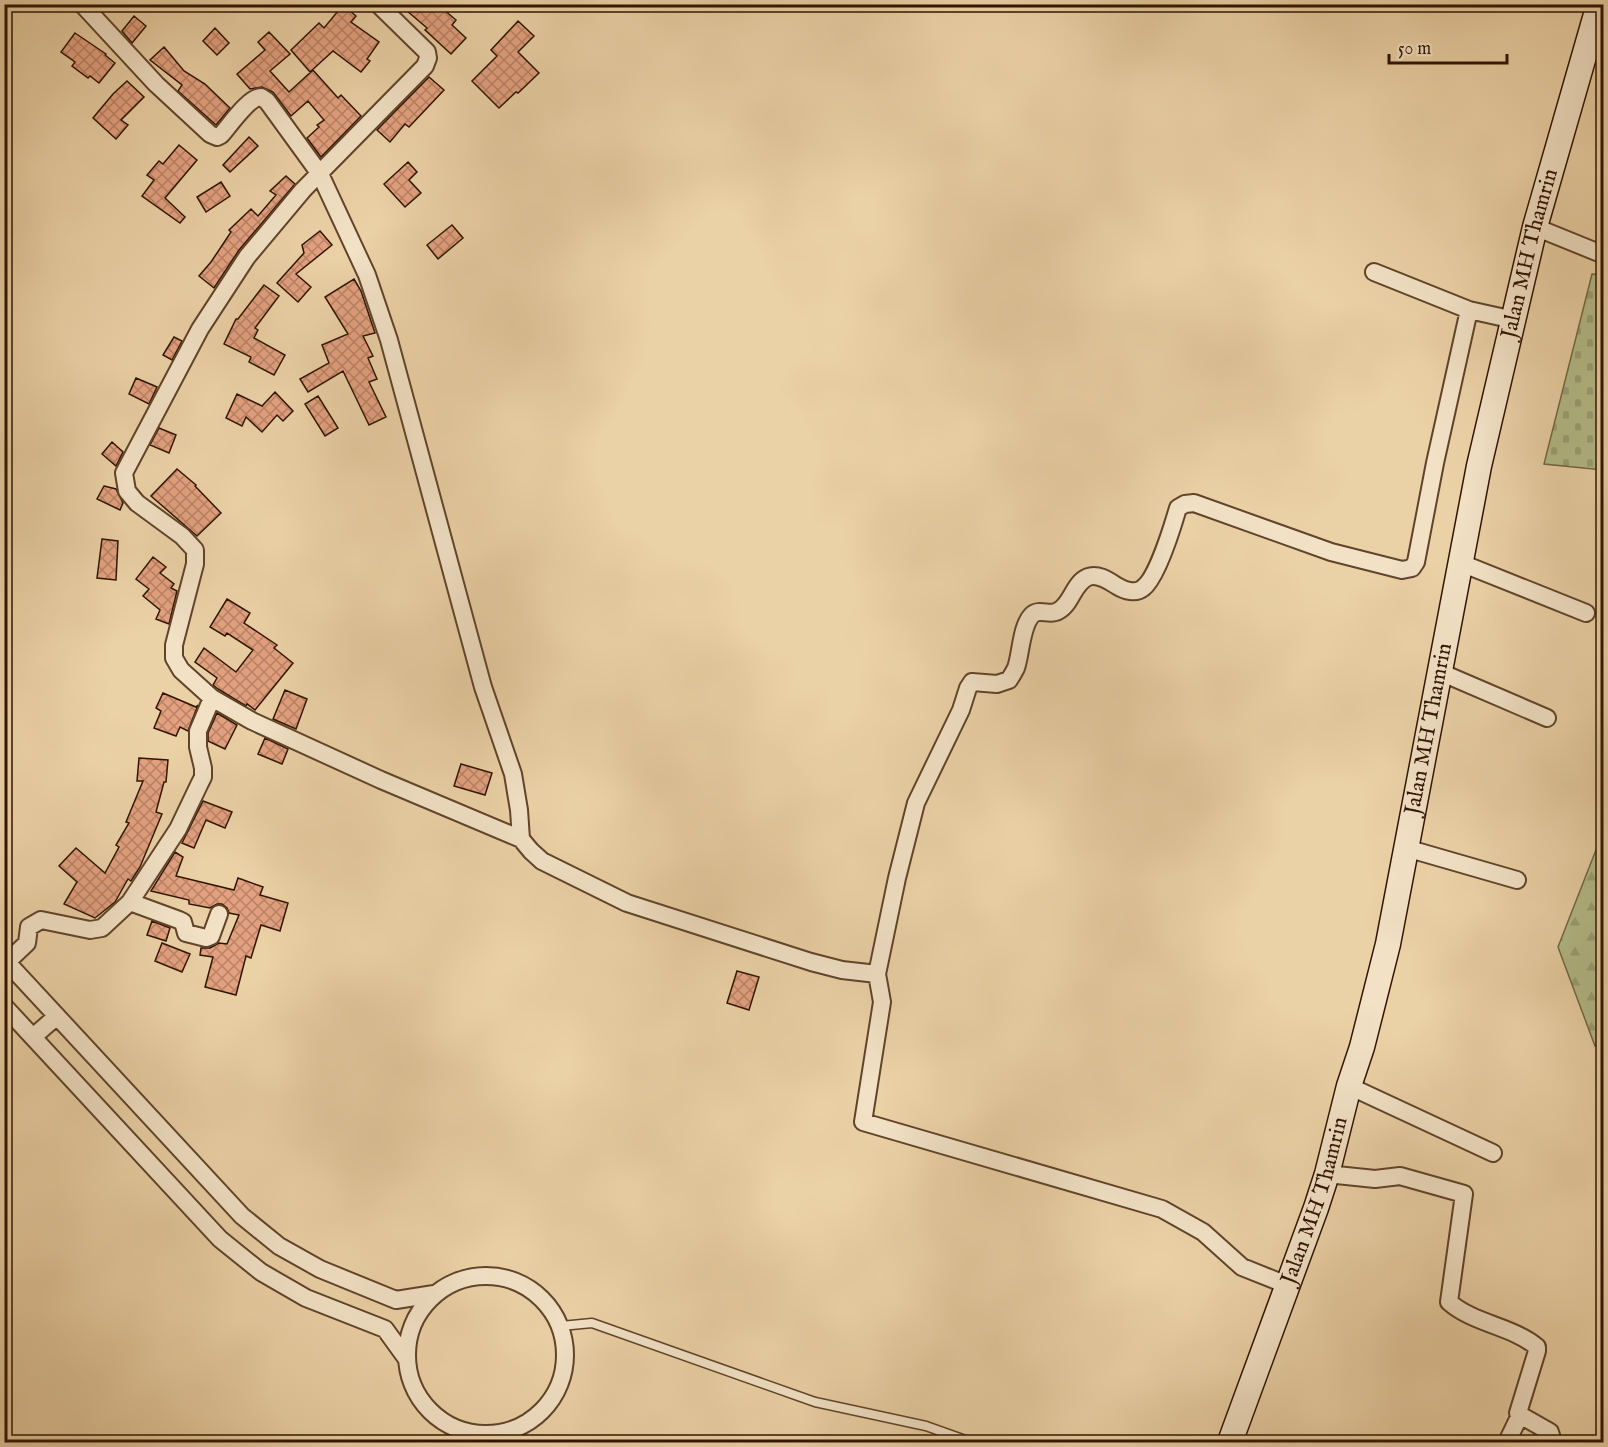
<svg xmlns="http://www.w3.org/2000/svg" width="1608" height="1447" font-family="'IM FELL English',serif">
<defs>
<pattern id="forest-firs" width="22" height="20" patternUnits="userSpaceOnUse" patternTransform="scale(1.5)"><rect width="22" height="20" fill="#b4bc89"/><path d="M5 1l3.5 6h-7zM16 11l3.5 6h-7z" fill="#9ba174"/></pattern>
<pattern id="cemetery-stones" width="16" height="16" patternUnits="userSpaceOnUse" patternTransform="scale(1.5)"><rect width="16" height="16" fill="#b4bc89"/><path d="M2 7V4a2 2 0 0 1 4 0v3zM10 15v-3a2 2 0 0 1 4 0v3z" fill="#9ba174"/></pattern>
<pattern id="building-cross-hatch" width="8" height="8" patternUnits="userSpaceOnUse" patternTransform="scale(1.5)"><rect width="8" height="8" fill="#e3a180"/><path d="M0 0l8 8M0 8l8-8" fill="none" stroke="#b98266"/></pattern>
</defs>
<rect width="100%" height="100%" fill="#ebd1a6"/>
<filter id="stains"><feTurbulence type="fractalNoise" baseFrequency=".00333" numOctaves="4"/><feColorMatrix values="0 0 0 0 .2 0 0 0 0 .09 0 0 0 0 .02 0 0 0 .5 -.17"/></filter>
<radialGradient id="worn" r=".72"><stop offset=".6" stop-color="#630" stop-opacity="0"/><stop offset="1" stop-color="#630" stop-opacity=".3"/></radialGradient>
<path fill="url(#forest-firs)" stroke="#726844" stroke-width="1.5" d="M1603 832 1604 1040 1595 1046 1558 947Z"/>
<path fill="url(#cemetery-stones)" stroke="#726844" stroke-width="1.5" d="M1592 274 1603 275V470L1544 464Z"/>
<path fill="url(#building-cross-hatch)" stroke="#311500" stroke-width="1.5" d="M399 4H437L456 20 452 25 466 38 451 54 425 30 427 28Z
M343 5 356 16 351 22 379 42 367 59 370 61 361 72 333 51 310 72 291 50 319 23 324 28Z
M134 16 146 26 132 43 122 31Z
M518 21 534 36 518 52 539 73 518 93 516 92 499 108 472 81 497 56 491 50Z
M215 28 229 43 217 55 203 41Z
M269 32 290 54 270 71 289 92 313 70 338 98 341 95 361 116 321 157 307 138 319 127 317 125 324 120 308 101 291 116 273 92 262 87 250 89 237 74 265 50 258 42Z
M75 33 106 54 105 55 115 63 99 83 90 76 88 78 72 66 75 62 61 52Z
M164 47 184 71 205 84 230 108 216 125 178 91 182 85 150 60Z
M429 77 444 90 409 127 405 124 390 142 377 130Z
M127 81 144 97 121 120 128 125 116 139 93 118 113 94Z
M249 137 258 146 230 172 223 165Z
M179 145 197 160 165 198 185 217 180 223 142 196 154 180 147 175 159 161 163 164Z
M408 162 417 172 409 180 421 193 405 207 384 184Z
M286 176 295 184 239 250 214 288 199 276 211 262 231 232 229 230 251 209 258 216 276 195 270 191Z
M221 182 230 196 206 212 197 197Z
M452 225 463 238 438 259 427 245Z
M320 231 332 245 296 274 311 287 298 302 277 283 304 253 302 245Z
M354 279 361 291 375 333 363 336 373 356 368 358 377 379 369 382 386 417 369 425 343 371 308 392 300 379 329 363 322 345 348 334 325 297Z
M264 285 279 296 255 328 258 330 254 338 285 355 274 375 249 362 251 357 224 344 236 319H238Z
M174 337 182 341 172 360 163 355Z
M136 378 157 387 149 404 129 394Z
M275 392 293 411 283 421 277 415 262 432 246 417 242 426 226 418 237 394 262 406Z
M318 396 338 428 325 436 305 404Z
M159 428 176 435 169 453 150 445Z
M112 442 123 452 116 466 102 454Z
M177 469 196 485 195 486 221 513 197 536 151 496Z
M104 486 116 489 123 503 120 510 97 499Z
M102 539 118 541 116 580 97 578Z
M153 557 166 567 160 573 174 584 171 588 177 591 169 624 156 619 160 610 143 596 149 589 136 579Z
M227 599 250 613 244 623 277 645 274 648 293 663 255 710 247 704 246 706 218 689 213 685 217 678 195 662 204 648 236 672 253 650 227 633 225 636 210 627Z
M285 690 307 699 296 729 273 719Z
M163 693 196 707 198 705 188 731 180 727 176 736 154 728 161 711 156 708Z
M217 713 237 725 225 749 208 741V733Z
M265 738 288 749 282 764 258 754Z
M139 758 168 760 166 782H164L156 812 162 814 140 867 131 881 128 879 115 902 95 918 64 904 77 882 59 866 76 848 105 873 119 847 116 845 129 823 126 822 143 781H137Z
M461 764 492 773 485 795 454 786Z
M203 801 232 812 225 828 206 820 194 848 182 843Z
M175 852 183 857 176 876 234 890 238 878 263 887 260 895 288 903 280 931 261 925 251 958 246 956 236 995 205 987 213 957 200 955 201 948H210L219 943 227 944 239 915 229 913 227 908 222 904H217L210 908 189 904V900L151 891Z
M152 921 170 928 166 941 147 935Z
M162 943 190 954 182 972 155 961Z
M737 971 759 977 749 1010 727 1003Z"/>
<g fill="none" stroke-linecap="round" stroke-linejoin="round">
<g stroke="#60442a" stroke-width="11">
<path id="lane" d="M561 1326 592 1323 815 1402 926 1426 971 1442"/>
</g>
<g stroke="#60442a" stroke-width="20">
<path id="street" d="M82 4 156 84 210 134 217 137 221 135C230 125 249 97 261 97L267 101 320 174 367 275 389 340 483 687 513 774 519 810 521 839 531 851 542 861 627 903 811 962 842 970 877 974
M378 4 427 52 428 58 425 66 303 190 247 257 200 329 124 473 127 491 137 503 182 536 195 550V564L174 645V658L181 670 212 698 252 721 381 780 521 839
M1535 227 1604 255
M1374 272 1469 310 1514 320
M1461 563 1586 613
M1440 672 1547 718
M1406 848 1517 880
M130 902 179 920 183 922 186 933 206 938 211 936 219 914
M4 959 242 1216 279 1246 320 1269 396 1300 434 1294
M7 962 27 943 29 927 41 920 90 930 102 928 130 902 178 829 199 785 203 777V768L198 747V731L212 698
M4 1006 220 1239 261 1272 306 1298 385 1329 406 1358
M33 1037 57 1016
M1349 1086 1493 1153
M1327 1174 1375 1179 1400 1176 1464 1194 1449 1302C1474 1324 1512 1326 1537 1347V1351L1518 1413 1520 1415 1550 1432 1553 1442
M407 1355a79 79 0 1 1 158 0a79 79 0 1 1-158 0Z
M1287 1285 1242 1267 1203 1232 1162 1209 863 1122 882 1002 877 974 897 878 916 803 961 710 968 688 972 682 997 684 1009 680C1011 677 1014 672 1016 668 1021 654 1021 626 1032 615 1039 608 1050 616 1058 611 1072 604 1073 583 1088 577 1098 573 1109 581 1117 586 1125 591 1136 594 1143 588 1157 578 1173 525 1178 508L1185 504 1194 503 1331 552 1402 570 1412 568 1416 562 1435 463 1469 310
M1507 1442 1520 1415"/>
</g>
<g stroke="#311500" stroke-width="27">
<g id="secondary">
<path id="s1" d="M1230 1442 1316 1208 1327 1174 1349 1086 1362 1047 1388 944 1479 466 1535 227 1599 4"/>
</g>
</g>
<use href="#lane" stroke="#f2e1c5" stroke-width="8"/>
<use href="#street" stroke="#f2e1c5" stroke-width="16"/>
<use href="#secondary" stroke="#f2e1c5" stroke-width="24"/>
</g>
<g text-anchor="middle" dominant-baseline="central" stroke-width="5" stroke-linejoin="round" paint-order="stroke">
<g font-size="22" fill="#311500" stroke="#f2e1c5">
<text stroke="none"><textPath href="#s1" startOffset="1228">Jalan MH Thamrin</textPath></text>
<text stroke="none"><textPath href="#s1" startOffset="742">Jalan MH Thamrin</textPath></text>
<text stroke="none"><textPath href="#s1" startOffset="256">Jalan MH Thamrin</textPath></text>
</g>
</g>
<rect width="1608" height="1447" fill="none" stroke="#ebd1a6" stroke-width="24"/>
<rect x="6" y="6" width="1596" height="1435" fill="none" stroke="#311500" stroke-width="3"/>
<rect x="12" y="12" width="1584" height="1423" fill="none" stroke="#311500" stroke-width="1.5"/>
<path d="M1389 54v9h118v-9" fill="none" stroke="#311500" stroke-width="3"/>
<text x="1398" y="54" font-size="18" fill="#311500" stroke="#f2e1c5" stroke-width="4.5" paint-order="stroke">50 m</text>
<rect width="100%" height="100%" filter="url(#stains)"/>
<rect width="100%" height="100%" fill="url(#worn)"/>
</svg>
